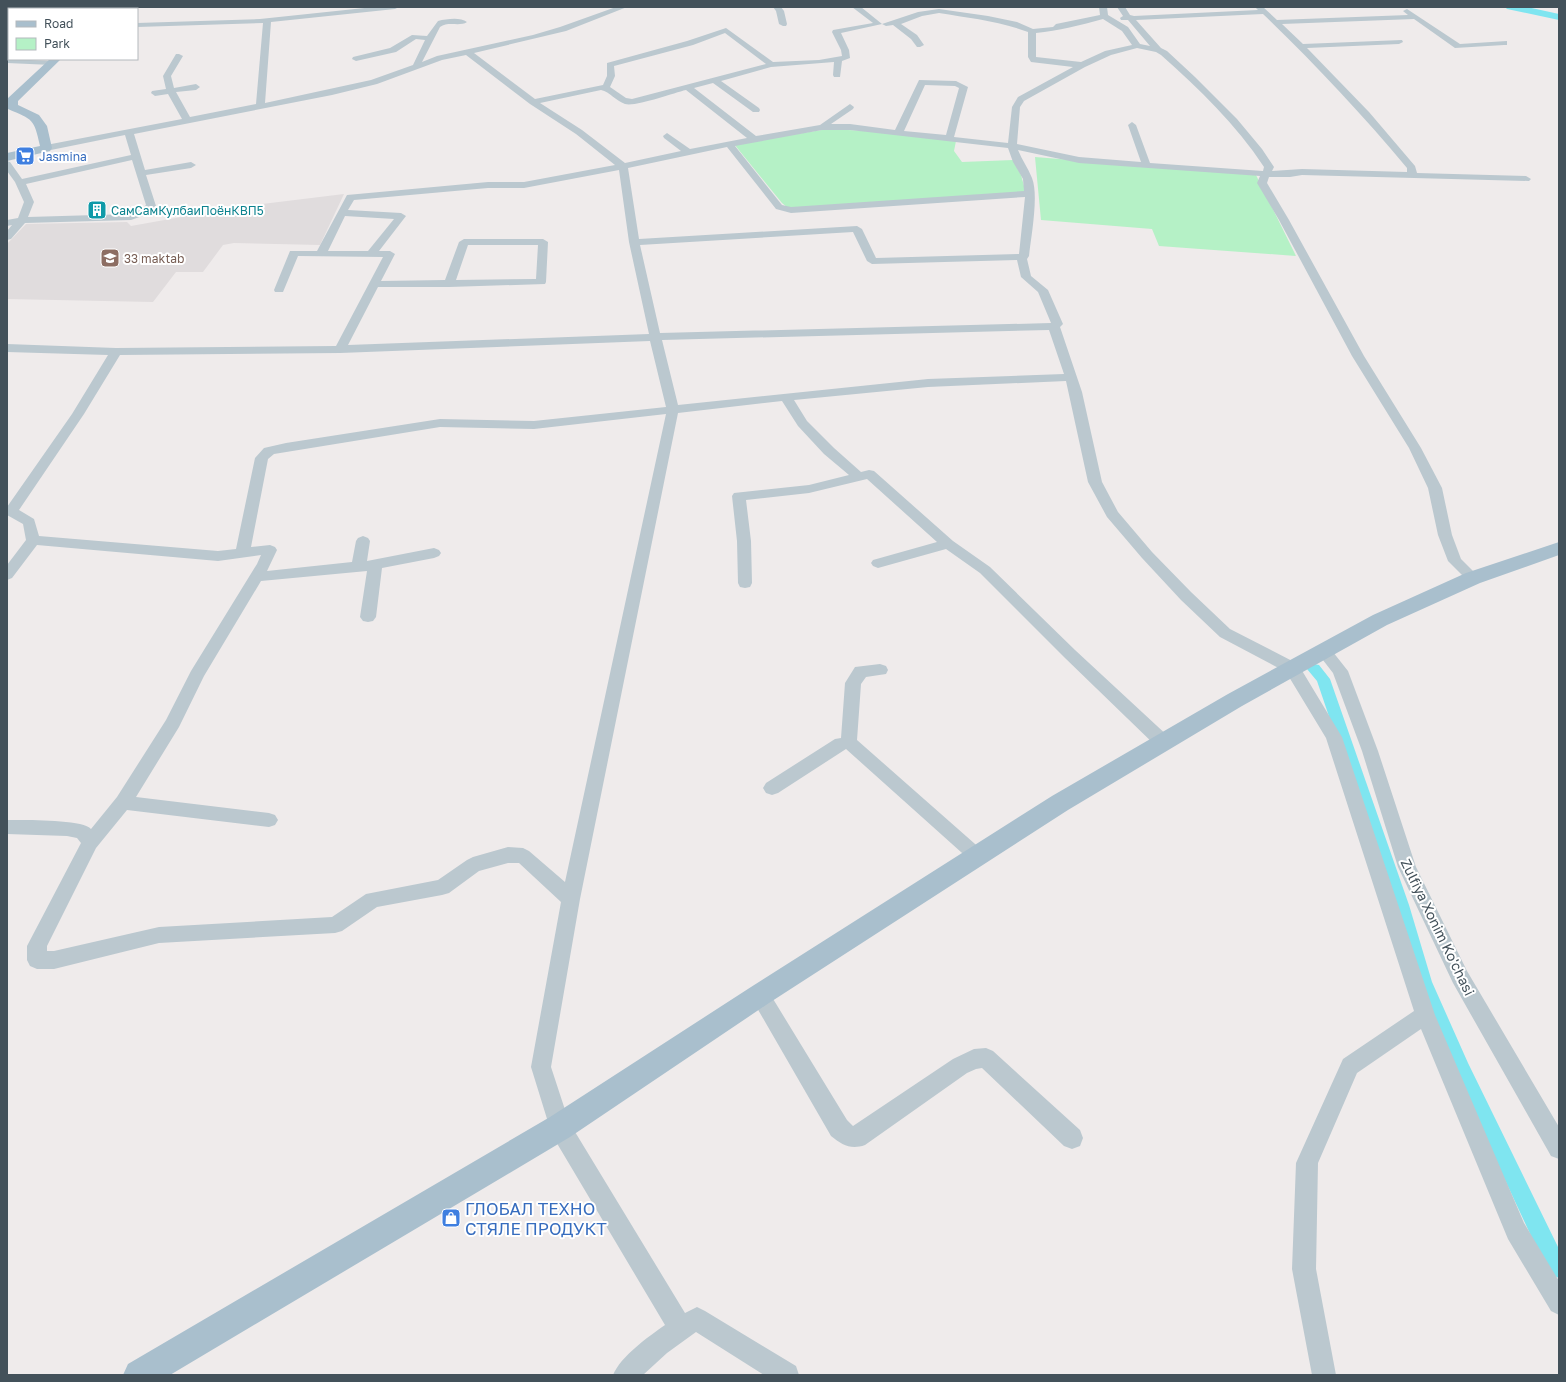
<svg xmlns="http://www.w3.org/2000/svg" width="1566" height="1382" font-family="'Golos Text',sans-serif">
<rect width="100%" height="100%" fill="#efebeb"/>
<path fill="#e0dcdd" d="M344 194 320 245 234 243 223 245 203 272H176L153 302 7 299V244L26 224 127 222 131 226 237 207Z"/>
<path fill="#b5f1c6" d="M828 129 868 131 956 141 954 151 962 162 1013 160 1021 175 1026 193 788 208 782 203 734 144Z
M1035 157 1256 175 1296 256 1159 246 1152 229 1041 220Z"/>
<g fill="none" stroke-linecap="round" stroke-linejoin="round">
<path fill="#7fe5f0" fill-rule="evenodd" d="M1314 664 1319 665 1330 679 1409 905 1432 982 1468 1063 1559 1249V1278L1552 1275 1540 1255 1456 1075 1414 982 1393 905 1317 681 1307 669 1309 665Z"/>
<path fill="#7fe5f0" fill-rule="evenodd" d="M1505 7H1527L1559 14V20L1507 9Z"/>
<path fill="#bbc8cf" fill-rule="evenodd" d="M27 7H35L33 9H25Z
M374 7H399L395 9 271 22 265 103 371 80 413 65 425 40 416 39 396 52 356 61 352 59 353 57 390 48 412 35 427 36 438 21C447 19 460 17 467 22 460 27 448 21 440 27L422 62 437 56 533 35 560 27 616 7H627L566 31 474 53 535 99 603 85 607 76V63L687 41 726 28 773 62 819 60 842 56 841 50 832 32 833 30 873 23 852 7H861L882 24 918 12 939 9 988 16 1017 22 1033 29 1053 27 1056 24 1100 15 1099 7H1107L1108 15 1128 27 1140 44 1150 46 1128 20H1121L1120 18 1123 16 1117 7H1125L1130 15 1134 16 1258 10 1255 7H1263L1277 20 1408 15 1403 11 1407 9 1460 44 1507 41V45H1504L1455 48 1414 19 1282 24 1303 44 1402 40 1403 42 1399 44 1307 48 1369 112 1415 166 1417 173 1526 176 1531 179 1529 181 1302 175 1290 177H1269L1267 183 1289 220 1364 356 1421 448 1442 488 1452 535 1461 559 1480 578 1478 581 1473 583 1468 581 1448 561 1438 535 1428 488 1409 448 1352 356 1279 220 1257 183 1260 176 1079 163 1018 150C1022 160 1028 168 1032 178 1039 195 1031 237 1029 256L1027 259 1031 276 1048 290 1063 324 1060 327 1082 392 1102 482 1118 512 1152 552 1191 592 1230 629 1298 664 1342 737 1435 1015 1524 1223 1559 1281V1315L1551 1311 1508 1239 1421 1029 1357 1073 1318 1163 1316 1269 1336 1375H1312L1292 1269 1296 1163 1343 1059 1414 1011 1326 738 1286 672 1220 637 1181 600 1142 558 1107 517 1088 482 1066 381 928 387 794 400 807 421 834 448 861 472 869 470 874 471 953 541 990 567 1075 650 1170 738 1172 743 1170 748 1164 749 1158 748 1065 658 980 573 946 549 878 568 873 566 871 563 873 560 937 542 867 479 809 493 746 500 751 541 752 583 750 587 745 588 740 587 738 583 737 541 732 496 734 493 809 485 849 475 824 454 798 426 782 401 678 413 580 899 551 1067 569 1122 685 1313 697 1307 705 1311 796 1366 799 1375H764L696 1332 667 1353 643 1375H613C621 1356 648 1337 665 1325L552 1135 531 1067 561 902 519 863H508L479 871 449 893 442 895 377 907 342 931 335 933 159 943 54 969H37L30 966 27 960V946L81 843 77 838 67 836 7 834V820C22 820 83 819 91 829L117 797 166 720 191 671 257 564 261 555 218 561 37 545 12 578 7 580V565L26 540 23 524 7 515V507L72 414 108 355 7 352V344L116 348 336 346 383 257 298 256 283 292H275L274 290 290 251H317L347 195 488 182H524L615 165 576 134 530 104 466 55 442 60 377 84 332 95 134 134 145 170 191 162 196 165 191 168 146 175 156 206 148 214 131 220 25 223 11 239 7 240V231L12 225 7 226V220L18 218 24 202 15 182 7 171V161L10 162 22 179 131 155 125 135 46 151 41 148 46 145 182 119 168 94 155 96 151 93 152 91 166 89 163 76 176 54H179L183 56 171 76 174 88 196 84 200 87 196 90 176 92 190 117 256 104 263 23 137 27V23L260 19ZM939 13C969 18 999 21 1028 32V57L1031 62 1073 67 1018 97 1012 107 1008 143 954 137 968 87 956 81 919 80 895 130 850 124H831L853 109 854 107 850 104 820 125 756 136 694 88 713 83 753 112H759L760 110 759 108 721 81 771 67 834 62 833 75 834 77H840L842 61 850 58 849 50 841 33 882 24 886 26 893 25 911 39 917 47H920L924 45 917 35 901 24 922 16ZM1263 14C1314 63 1362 114 1407 168V172L1302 169 1272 171 1274 167 1262 149 1237 119 1195 77 1167 51 1161 48 1136 20ZM1103 19 1122 31 1132 45 1105 51 1081 62 1036 57V33C1058 31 1081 25 1103 19ZM725 33 766 64 632 99 626 98 610 87 615 76 614 66 693 45ZM1137 48 1156 52 1161 55C1199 89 1236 124 1264 167L1263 171 1150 163 1136 125 1132 122 1128 125 1141 162 1079 157 1017 144 1020 107 1024 101 1085 67 1111 55ZM925 85 955 86 959 88 946 135 904 131ZM601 90C610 92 616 101 625 104 636 107 673 93 686 90L747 138 690 149 667 133 663 136 664 138 681 151 625 163 582 130 540 103ZM822 130H850L1008 148 1013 162 1023 179 1024 191 791 207 782 205 735 146ZM727 147 776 209 791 213 1025 197 1019 254 876 258 862 229 857 226 639 239 628 168ZM132 160 146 205 140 210 130 214 28 217 34 202 26 184ZM619 170 629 242 649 334 348 345 378 287H449L545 284 546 282 548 242 543 239H464L459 242 445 280 381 281 395 254 390 251H379L406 216 401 213 348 210 354 200 488 188H524ZM345 216 394 219 368 251H328ZM853 232 867 261 872 264 1017 260 1021 277 1038 292 1051 323 660 333 640 245ZM468 245H538L536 279 456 280ZM1049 330 1064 374 928 379 678 405 662 340ZM650 341 666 407 534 421 440 419 286 443 264 448 255 458 236 549 218 551 39 536 34 519 19 510 84 414 120 355 340 353ZM666 414 565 882 529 851 523 848 508 847 473 857 467 860 438 880 366 894 332 917 159 927 54 951H47V946L96 848 127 810 269 827 275 825 278 820 275 815 269 813 136 797 179 727 204 676 261 581 367 571 360 617 363 621 368 622 373 621 376 617 382 568 434 558 439 556 441 553 439 550 434 548 367 561 370 541 368 538 363 536 358 538 356 541 352 562 267 571 277 550 275 547 270 545 251 547 268 459 274 454 440 427 534 429Z
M773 7H781L784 11 787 24 786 26H783L779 24 776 11Z
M7 15H9V19H7Z
M7 59 52 61 56 63 52 65 7 63Z
M1324 645 1329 647 1348 671 1378 751 1416 867 1467 971 1559 1127V1159L1551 1156 1453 983 1398 867 1362 751 1333 673 1316 651 1319 647Z
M880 664 886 666 888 670 886 674 866 677 861 684 857 740 983 851 986 856 983 861 977 864 971 861 846 749 778 793 772 795 766 793 763 788 766 783 835 739 841 738 845 683 855 667Z
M760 986 767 989 847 1120 853 1126 953 1059 974 1049 986 1048 993 1051 1080 1130 1083 1138 1080 1146 1072 1149 1064 1146 982 1068 976 1069 967 1073 865 1145C851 1150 842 1145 831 1136L753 1001 750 995 753 989Z"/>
<path fill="#a9bfcd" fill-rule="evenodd" d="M104 7H114L112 9H102Z
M50 59H61L18 101V105L39 115 47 126 52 148 50 151 7 161V153L40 146C34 118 33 120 8 109L7 99Z
M1559 542V555L1480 583 1387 625 1242 706 1068 810 769 1003 570 1137 170 1375H123L128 1364 550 1117 751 987 1052 796 1228 694 1373 615 1466 573Z"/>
</g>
<defs>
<g id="supermarket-square" transform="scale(1)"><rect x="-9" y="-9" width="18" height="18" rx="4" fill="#3f7fe0" stroke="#fff"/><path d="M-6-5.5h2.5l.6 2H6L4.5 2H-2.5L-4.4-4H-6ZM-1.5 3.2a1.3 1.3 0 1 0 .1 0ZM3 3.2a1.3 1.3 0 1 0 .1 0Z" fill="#fff"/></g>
<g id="building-square" transform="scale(1)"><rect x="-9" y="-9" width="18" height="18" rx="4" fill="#0f9aa8" stroke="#fff"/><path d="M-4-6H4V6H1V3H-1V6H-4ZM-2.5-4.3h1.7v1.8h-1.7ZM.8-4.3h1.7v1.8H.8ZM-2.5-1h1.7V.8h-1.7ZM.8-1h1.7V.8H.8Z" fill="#fff"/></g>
<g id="school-square" transform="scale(1)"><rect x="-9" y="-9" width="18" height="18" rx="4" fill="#8d6e63" stroke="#fff"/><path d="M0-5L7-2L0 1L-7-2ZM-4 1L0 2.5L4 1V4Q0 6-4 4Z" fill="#fff"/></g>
<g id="shop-square" transform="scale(1)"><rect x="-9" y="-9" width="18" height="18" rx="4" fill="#3f7fe0" stroke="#fff"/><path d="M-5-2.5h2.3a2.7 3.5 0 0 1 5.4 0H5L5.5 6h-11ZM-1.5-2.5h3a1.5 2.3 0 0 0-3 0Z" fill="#fff"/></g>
</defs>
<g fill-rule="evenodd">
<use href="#supermarket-square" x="25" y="156"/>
<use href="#building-square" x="97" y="210"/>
<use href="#school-square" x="110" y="258"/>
<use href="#shop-square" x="451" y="1218"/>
</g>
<g text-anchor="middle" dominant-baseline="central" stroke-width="4" stroke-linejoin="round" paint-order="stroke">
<g font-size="12" fill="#366cbe" stroke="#fff" text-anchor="start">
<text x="39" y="156">Jasmina</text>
</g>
<g font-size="12" fill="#0d838f" stroke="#fff" text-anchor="start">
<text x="111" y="210">СамСамКулбаиПоёнКВП5</text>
</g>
<g font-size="12" fill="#785e54" stroke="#fff" text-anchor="start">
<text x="124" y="258">33 maktab</text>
</g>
<g font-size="14" fill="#43515a" stroke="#fff">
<text transform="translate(1438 927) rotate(64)">Zulfiya Xonim Ko'chasi</text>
</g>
<g font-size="17" fill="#366cbe" stroke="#fff" text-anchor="start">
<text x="465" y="1208">ГЛОБАЛ ТЕХНО<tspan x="465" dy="20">СТЯЛЕ ПРОДУКТ</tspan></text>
</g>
</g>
<rect width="1566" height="1382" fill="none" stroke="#43515a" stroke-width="16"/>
<rect x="8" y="8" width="130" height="52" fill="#ffffff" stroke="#b4b9bd"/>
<rect x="16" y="21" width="20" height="6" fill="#a9bfcd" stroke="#b4b9bd"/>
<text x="44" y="28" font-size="12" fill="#43515a">Road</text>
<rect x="16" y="38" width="20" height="12" fill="#b5f1c6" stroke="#b4b9bd"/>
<text x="44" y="48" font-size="12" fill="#43515a">Park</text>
</svg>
